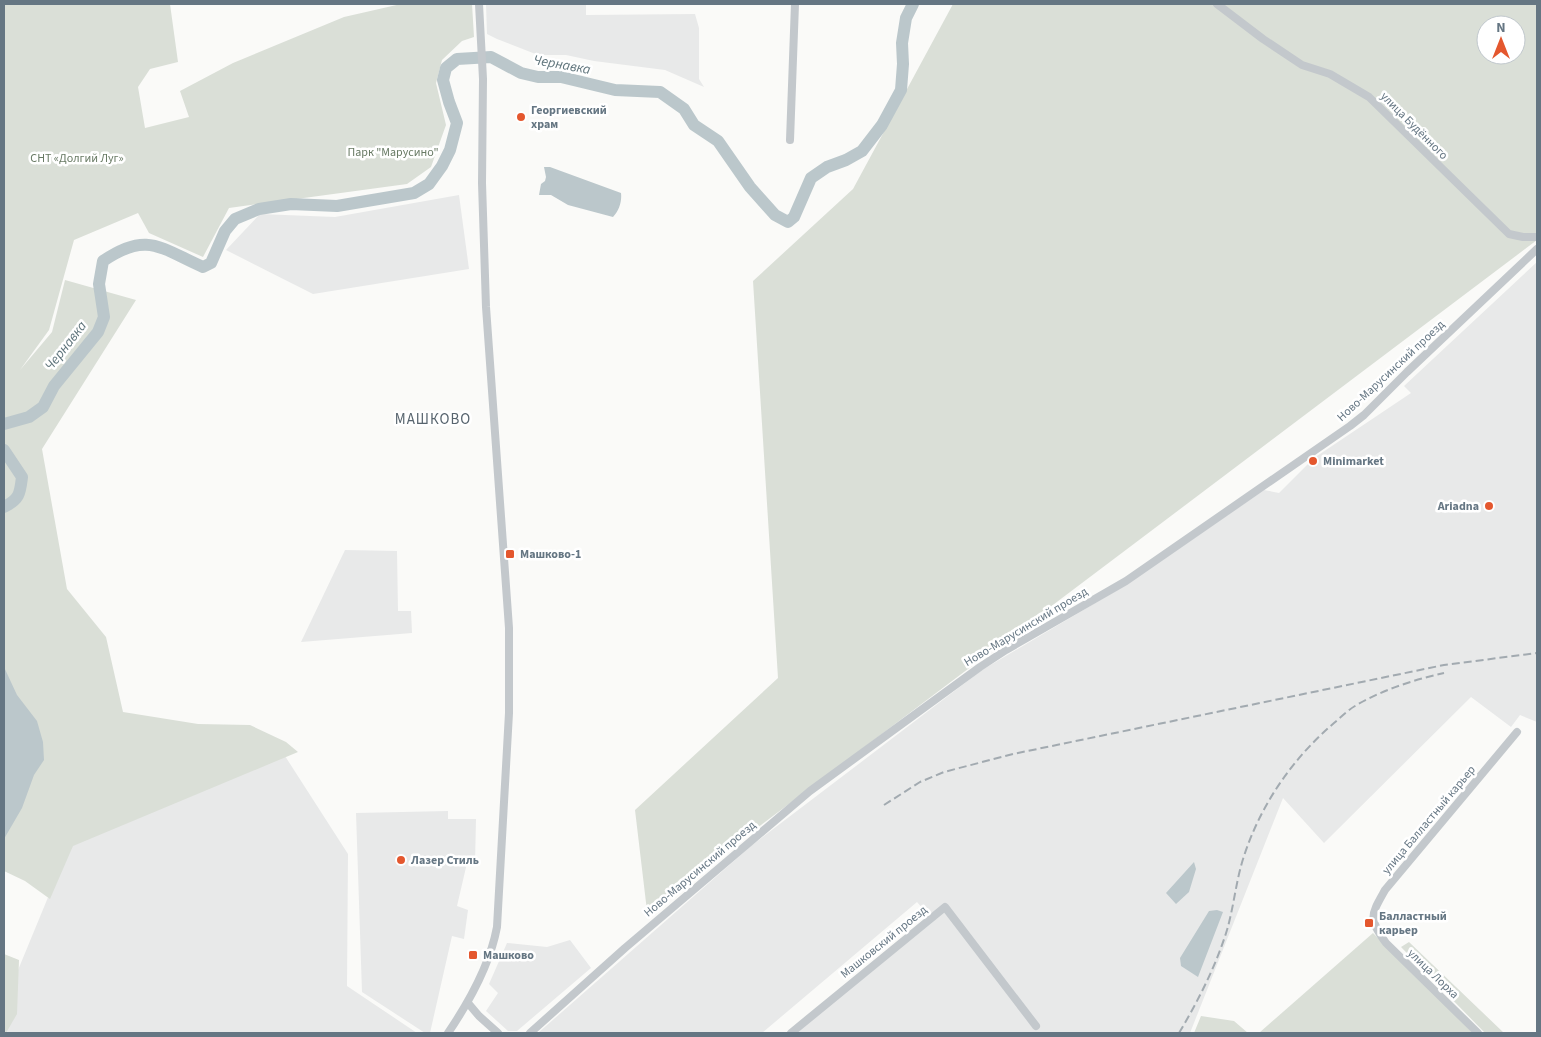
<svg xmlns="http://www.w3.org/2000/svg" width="1541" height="1037" font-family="'Source Sans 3',sans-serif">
<rect width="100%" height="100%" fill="#fafaf8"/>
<path fill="#e8e9e9" d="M486 4H586V15L695 14 699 28V79L704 87 665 70 594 61 566 55H538L497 39 487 34Z
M459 195 469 269 313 294 226 250 260 214 335 217Z
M1537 262V722L1520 715 1511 727 1471 697 1324 843 1283 798 1190 1033H794L930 917 917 902 762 1033H538L751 846 982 670 1129 583 1264 490 1279 493 1314 458 1411 393 1404 386Z
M345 550 397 551 398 611H411L412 633 301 642Z
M285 756 348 854 347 986 417 1033H4V1004L70 844Z
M448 811V819H476L475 864 467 863 457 906 468 910 464 939 452 936 430 1033H425L362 992 356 813Z
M570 940 591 968 517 1031H508L486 1011 498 993 489 984 507 943 547 947Z"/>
<path fill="#dadfd7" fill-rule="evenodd" d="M4 4H170L178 62 150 69 138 87 145 128 189 117 180 91 233 63 344 17 401 4H472L474 37 462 41 442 60 436 83 446 125 431 167 407 184 229 208 203 257 149 233 138 213 74 240 49 330 20 370 52 332 65 280 136 300 42 449 67 589 106 637 123 712 198 724 250 725 286 742 298 752 73 846 50 899 25 881 4 871Z
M953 4H1537V240L647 911 635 810 778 678 753 281 853 189ZM1486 25H1516V55H1486Z
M1373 933 1473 1033H1259Z
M1409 942 1504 1033H1485L1401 947Z
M4 954 19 960 17 1014 6 1033H4Z
M1201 1016 1234 1021 1248 1033H1194Z"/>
<path fill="#bbc7cb" d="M544 167H550L621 193C622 202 619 210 613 217L568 205 551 195H539L541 184 545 181 546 177Z
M4 667 17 695 37 721 43 742 44 760 34 775 22 808 4 839Z
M1194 862 1196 869 1189 892 1176 904 1166 893Z
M1217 910 1223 912 1198 977 1181 966 1180 958 1209 911Z"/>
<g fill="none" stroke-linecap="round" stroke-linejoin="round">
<path stroke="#bbc7cb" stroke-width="12" d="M4 424 29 417 43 407 54 386 98 332 104 317 99 284 103 261C147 231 160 248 203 267L211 263 225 231 235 219 259 209 291 204 337 206 414 193 429 184 442 166 450 150 457 123 449 102 443 80 446 68 457 59 491 57 521 73 538 77H561L615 90 660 92 684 109 694 125 718 141 750 187 775 215 788 222 794 217 811 178 827 167 846 160 862 151 882 125 901 90 903 64 902 43 906 18 913 4
M4 450 22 477C20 493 20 499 4 507"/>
<path stroke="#c3c8cc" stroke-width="8" d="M1217 4 1263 39 1302 65 1330 74 1369 97 1509 234 1523 237H1537
M790 140 795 4
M468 1003 479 1016 498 1033
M448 1033C469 1002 490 965 497 927L509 713V628L486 307 482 183 483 79 479 4
M530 1033 625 948 810 791 980 667 1006 650 1126 581 1350 426 1364 415 1407 372 1537 249
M791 1033 945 907 1036 1026
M1478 1033 1386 943C1368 918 1371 915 1385 890L1517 732"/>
<path stroke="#a2aab0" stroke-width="2" stroke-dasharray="8 4" stroke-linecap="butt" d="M884 805 920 782 944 772 1013 754 1444 665 1537 653
M1179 1033C1198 1001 1216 966 1227 930 1234 906 1236 880 1244 856 1261 804 1293 758 1334 723 1341 717 1348 710 1355 706 1382 690 1413 680 1444 673"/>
</g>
<g fill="#e4572e" stroke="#fff" stroke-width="2">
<circle cx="521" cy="117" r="5"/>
<circle cx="1313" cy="461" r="5"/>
<circle cx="1489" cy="506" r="5"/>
<rect x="505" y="549" width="10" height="10" rx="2.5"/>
<circle cx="401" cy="860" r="5"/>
<rect x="1364" y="918" width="10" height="10" rx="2.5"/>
<rect x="468" y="950" width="10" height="10" rx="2.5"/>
</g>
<g text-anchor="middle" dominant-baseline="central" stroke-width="5" stroke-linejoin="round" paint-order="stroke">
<g font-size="12" font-weight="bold" fill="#657683" stroke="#fff" text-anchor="start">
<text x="531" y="110">Георгиевский<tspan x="531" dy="14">храм</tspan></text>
<text x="1323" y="461">Minimarket</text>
<text x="1479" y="506" text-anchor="end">Ariadna</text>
<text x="520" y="554">Машково-1</text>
<text x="411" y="860">Лазер Стиль</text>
<text x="1379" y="916">Балластный<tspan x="1379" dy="14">карьер</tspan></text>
<text x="483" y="955">Машково</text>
</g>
<g font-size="12" fill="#657683" stroke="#fff">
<text transform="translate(1414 126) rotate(45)">улица Будённого</text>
<text transform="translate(1391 371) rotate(-43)">Ново-Марусинский проезд</text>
<text transform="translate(1026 627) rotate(-31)">Ново-Марусинский проезд</text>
<text transform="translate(1429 820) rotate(-50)">улица Балластный карьер</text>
<text transform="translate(700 869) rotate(-40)">Ново-Марусинский проезд</text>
<text transform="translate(884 942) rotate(-39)">Машковский проезд</text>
<text transform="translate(1433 974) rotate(44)">улица Лорха</text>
</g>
<g font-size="12" fill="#687a64" stroke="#fff">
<text x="393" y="152">Парк "Марусино"</text>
<text x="77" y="158">СНТ «Долгий Луг»</text>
</g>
<g font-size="14" font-style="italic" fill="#60757c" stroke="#fff">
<text transform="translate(562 65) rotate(10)">Чернавка</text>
<text transform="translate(66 346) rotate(-52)">Чернавка</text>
</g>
<g font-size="15" letter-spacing="1" fill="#57646e" stroke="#fff">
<text x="433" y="419">МАШКОВО</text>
</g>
</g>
<rect width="1541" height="1037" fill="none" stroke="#657683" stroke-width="10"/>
<g transform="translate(1501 40)"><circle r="24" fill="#ffffff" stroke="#c1c8cd"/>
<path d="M0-4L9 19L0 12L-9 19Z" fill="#e4572e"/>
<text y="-8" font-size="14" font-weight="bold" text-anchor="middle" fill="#657683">N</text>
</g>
</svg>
